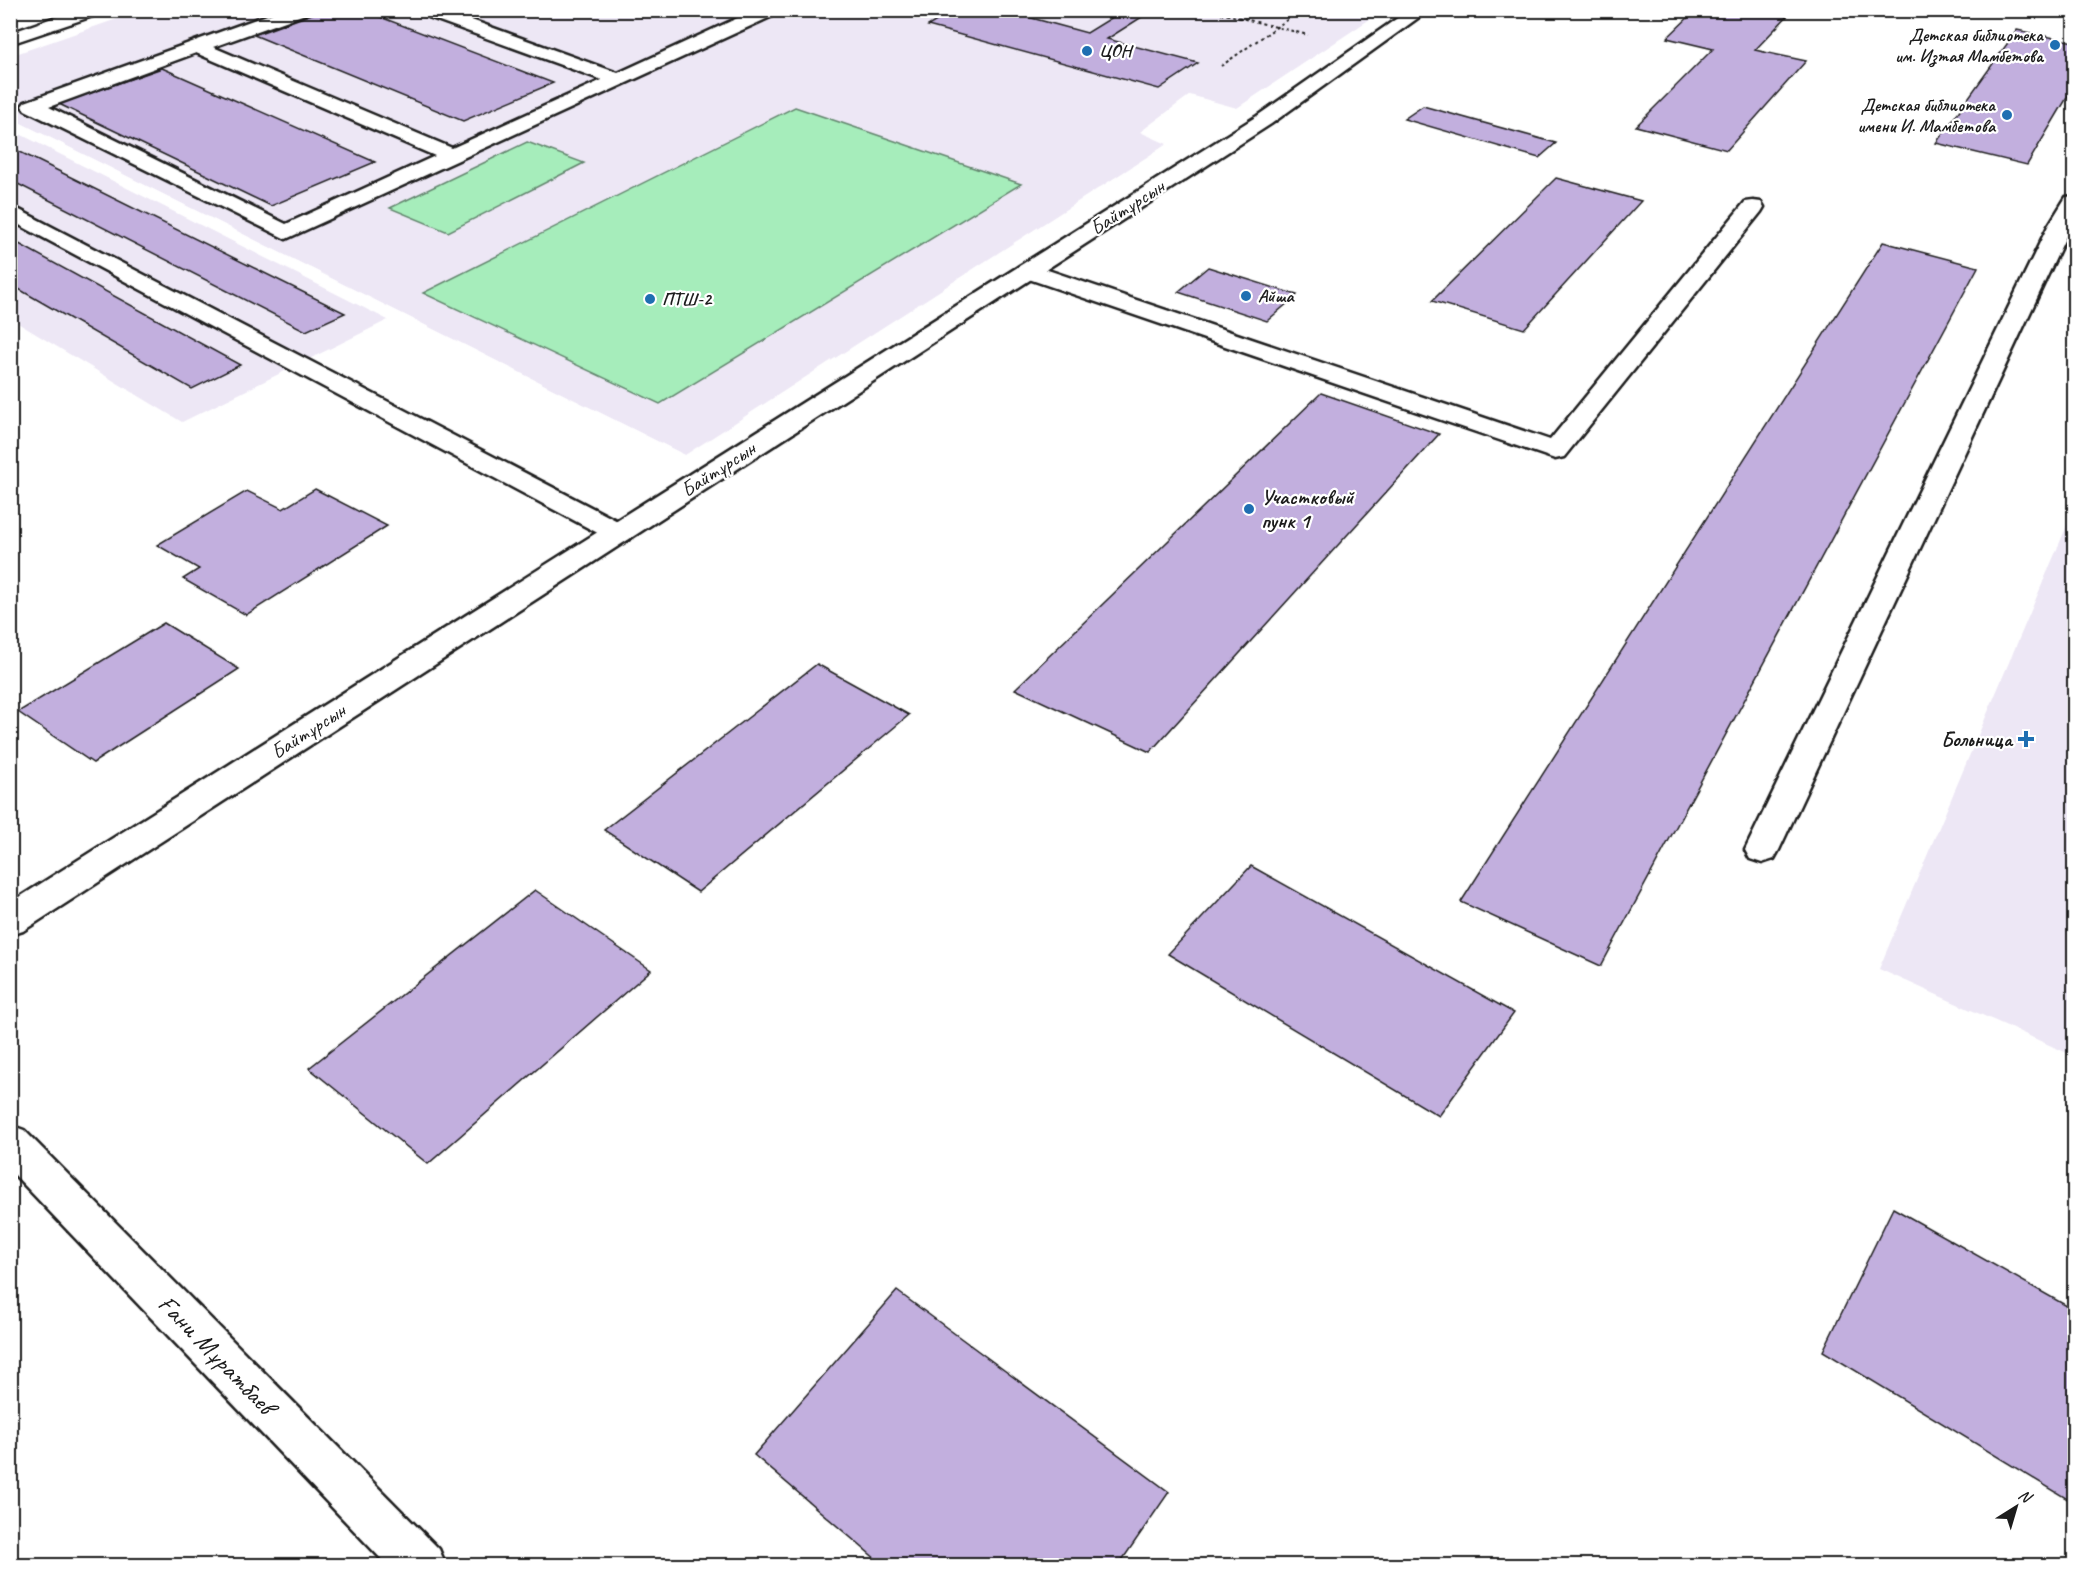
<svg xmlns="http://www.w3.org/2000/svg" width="2085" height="1576" font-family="Caveat,sans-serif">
<rect width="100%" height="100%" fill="#fff"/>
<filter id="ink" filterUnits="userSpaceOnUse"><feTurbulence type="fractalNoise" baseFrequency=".0167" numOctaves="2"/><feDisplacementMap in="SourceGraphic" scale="12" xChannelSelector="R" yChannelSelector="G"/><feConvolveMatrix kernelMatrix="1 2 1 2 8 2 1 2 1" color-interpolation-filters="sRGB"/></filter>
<g filter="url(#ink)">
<path fill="#ede7f5" d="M143 10 1382 11 1237 108 1190 95 1140 132 1167 144 685 455 11 118 10 56Z
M10 129 388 320 182 422 11 319Z
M2074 509V1056L1879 969Z"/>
<path fill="#a6edbb" stroke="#61846c" stroke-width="1.5" d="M795 107 1021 184 660 404 423 293Z
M527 142 584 163 448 232 390 208Z"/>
<path fill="#c2afde" stroke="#1c1c1c" stroke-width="1.5" d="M323 10H362L553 83 463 121 254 35Z
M955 10H1002L1087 33 1121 12 1114 10H1153L1107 39 1198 63 1159 89 928 26Z
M1696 10H1793L1755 50 1806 61 1727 150 1636 126 1713 49 1667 38Z
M2017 30 2074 42V86L2027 165 1936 143Z
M162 68 375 162 271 206 59 104Z
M1423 106 1556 143 1539 158 1404 119Z
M10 147 345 313 306 331 10 180Z
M1556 178 1641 201 1524 329 1432 301Z
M10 239 240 365 192 389 10 284Z
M1883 242 1978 267 1601 966 1461 902Z
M1208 267 1297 295 1267 321 1178 292Z
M1321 393 1439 434 1150 752 1015 689Z
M315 489 387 526 246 615 183 579 199 569 157 545 247 491 283 509Z
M164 623 239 669 93 763 18 712Z
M817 664 909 715 698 892 604 830Z
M1251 866 1514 1013 1439 1116 1168 954Z
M535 890 651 970 428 1164 309 1068Z
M1893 1208 2074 1310V1503L1823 1351Z
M897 1291 1169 1492 1118 1566H884L754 1455Z"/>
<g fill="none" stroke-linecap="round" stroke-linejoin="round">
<g stroke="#1c1c1c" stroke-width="5">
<path id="lane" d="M75 10H101L99 14 10 44V33Z
M281 10H307L305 14 213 47 452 148 602 80 420 14 418 10H444L618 73 755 10H779L777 14 286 239 25 110 22 106 25 102ZM196 53 435 156 286 224 49 107Z
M2074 196V219L1779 850 1774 859 1762 863 1750 859 1745 850 2048 226 2066 197Z
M1753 201 1761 202 1764 207 1761 212 1564 457 1555 459 1020 276 1017 271 1020 266 1028 264 1036 266 1550 440 1745 202Z
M10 205 629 527 633 533 629 539 619 542 609 539 10 220Z"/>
</g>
<g stroke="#1c1c1c" stroke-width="5">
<path id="street" d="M10 1125 24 1130 439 1549 446 1566H388L10 1170Z"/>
</g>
<g stroke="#1c1c1c" stroke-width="5">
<path id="secondary" d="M1409 10H1429L1271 124 23 931 10 935V903L1257 116Z"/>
</g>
<path stroke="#1c1c1c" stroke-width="2" stroke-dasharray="3 3" stroke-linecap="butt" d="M1209 10 1308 35
M1221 66 1301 10"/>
<use href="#lane" fill="#fff" fill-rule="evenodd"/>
<use href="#street" fill="#fff" fill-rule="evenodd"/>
<use href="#secondary" fill="#fff" fill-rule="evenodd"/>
</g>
</g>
<g fill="#1f6fb2" stroke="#fff" stroke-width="2">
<circle cx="2055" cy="45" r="6"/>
<circle cx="1087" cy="51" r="6"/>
<circle cx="2007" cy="115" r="6"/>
<circle cx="1246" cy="296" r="6"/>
<circle cx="650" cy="299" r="6"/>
<circle cx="1249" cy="509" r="6"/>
<path d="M2023 730h6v6h6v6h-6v6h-6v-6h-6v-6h6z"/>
</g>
<g text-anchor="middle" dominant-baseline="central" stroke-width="4.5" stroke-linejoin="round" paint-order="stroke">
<g font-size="18" font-weight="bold" fill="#1c1c1c" stroke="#fff" text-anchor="start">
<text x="2043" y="35" text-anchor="end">Детская библиотека<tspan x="2043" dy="21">им. Изтая Мамбетова</tspan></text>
<text x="1099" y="51">ЦОН</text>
<text x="1995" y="105" text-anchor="end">Детская библиотека<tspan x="1995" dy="21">имени И. Мамбетова</tspan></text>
<text x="1258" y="296">Айша</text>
<text x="662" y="299">ПТШ-2</text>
</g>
<g font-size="21" fill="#1c1c1c" stroke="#fff">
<text transform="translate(1127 207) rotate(-33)">Байтұрсын</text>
<text transform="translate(718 469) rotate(-33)">Байтұрсын</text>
<text transform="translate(308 731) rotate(-33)">Байтұрсын</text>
</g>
<g font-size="21" font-weight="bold" fill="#1c1c1c" stroke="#fff" text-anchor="start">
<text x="1261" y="497">Участковый<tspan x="1261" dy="24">пунк 1</tspan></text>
<text x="2012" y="739" text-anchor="end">Больница</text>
</g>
<g font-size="26" fill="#1c1c1c" stroke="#fff">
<text transform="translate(216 1354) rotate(46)">Ғани Мұратбаев</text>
</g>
</g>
<rect width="2085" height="1576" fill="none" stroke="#fff" stroke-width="36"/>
<rect x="18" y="18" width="2049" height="1540" fill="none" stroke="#1c1c1c" stroke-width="2" filter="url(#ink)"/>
<g transform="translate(2016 1507) rotate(37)" stroke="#ffffff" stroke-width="4.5" paint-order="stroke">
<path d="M0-4.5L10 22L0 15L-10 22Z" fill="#1c1c1c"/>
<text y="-9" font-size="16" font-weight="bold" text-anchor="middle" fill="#1c1c1c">N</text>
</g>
</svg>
